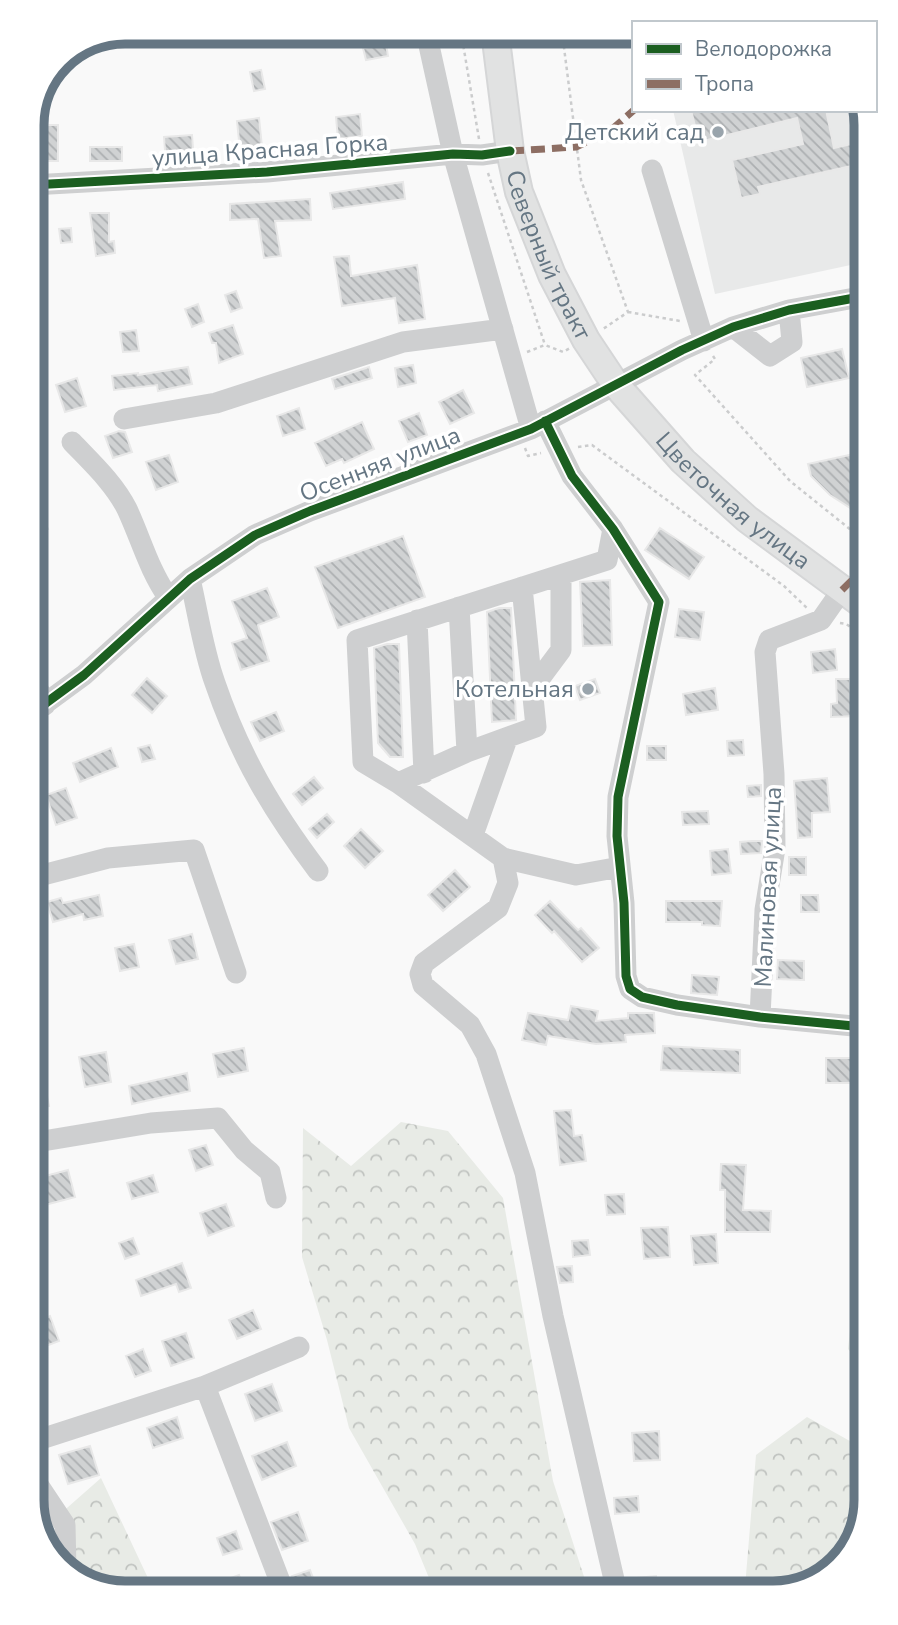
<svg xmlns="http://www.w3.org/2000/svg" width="898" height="1625" font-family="'Nunito Sans',sans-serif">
<defs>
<pattern id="forest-crowns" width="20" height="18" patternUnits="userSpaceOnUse" patternTransform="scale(1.75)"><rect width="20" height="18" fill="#e8ebe6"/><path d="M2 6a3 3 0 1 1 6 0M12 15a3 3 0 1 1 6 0" fill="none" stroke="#c0c3c0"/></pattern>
<pattern id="building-back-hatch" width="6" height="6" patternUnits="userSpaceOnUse" patternTransform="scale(1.75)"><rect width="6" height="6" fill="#d0d2d3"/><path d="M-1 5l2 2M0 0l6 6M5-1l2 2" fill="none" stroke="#acafb1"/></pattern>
</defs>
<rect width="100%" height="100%" fill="#f9f9f9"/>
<path fill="#e8e9e9" d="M673 110H859L860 263 715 294Z"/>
<path fill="url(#forest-crowns)" d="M401 1122 448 1131 503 1198 553 1481 588 1589 434 1590 415 1544 349 1428 327 1340 302 1257 303 1128 351 1166Z
M862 1220H865L866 1371 848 1349Z
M807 1417 857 1445 866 1429V1506L851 1552 809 1586 745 1587 756 1455Z
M101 1478 155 1593H119L80 1580 51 1522Z"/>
<path fill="url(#building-back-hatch)" stroke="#e8e8e8" stroke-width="2" d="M386 44 388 56 366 60 363 48Z
M261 70 265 89 254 91 250 72Z
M691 110H826L834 148 860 142V164L758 187 760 194 741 198 732 160 803 144 797 118 699 142Z
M360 114 362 136 338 139 336 117Z
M259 118 262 147 240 150 237 121Z
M39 125H58V161H39Z
M192 135 194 162 166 164 164 137Z
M90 147H122V161H90Z
M403 182 405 199 333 209 330 193Z
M310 199 311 220 275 221 281 256 264 258 258 219 230 220V204Z
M90 213H109V242L114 241 115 253 96 256Z
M71 228 72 242 61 243 59 229Z
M349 256 351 276 417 265 425 319 399 323 395 298 342 306 334 257Z
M236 291 242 308 231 312 225 295Z
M198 304 204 322 192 327 185 309Z
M233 325 243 354 219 363 216 343H212L209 333Z
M136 330 139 351 123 352 120 332Z
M842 349 849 378 807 387 801 358Z
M413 365 416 383 398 387 395 368Z
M188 367 192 384 158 391 157 385 114 390 112 376 138 373V375Z
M369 367 372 378 335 389 332 379Z
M77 378 86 406 65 412 56 385Z
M463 390 474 413 450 424 439 402Z
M299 408 305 429 283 436 277 416Z
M419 413 427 435 408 442 399 421Z
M362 422 374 449 344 463 342 459 326 466 315 443Z
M119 431 125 432 132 452 113 458 105 436Z
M854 454 861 484V515L830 495 811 476 808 464Z
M169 455 178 482 156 490 146 462Z
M34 496 48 529 34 535Z
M660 528 704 557 689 579 645 550Z
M403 536 425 597 338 628 315 567Z
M610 580 612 645 583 646 580 582Z
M267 588 279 617 258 625 269 661 241 670 232 643 247 638 232 601Z
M499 608H511L516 720 492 722 487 612Z
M679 609 704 612 700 640 675 637Z
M387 644H399L403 757H390L378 743 374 648Z
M835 649 837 670 813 673 811 652Z
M147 678 167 696 152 713 132 695Z
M595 679 600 693 580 700 575 686Z
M836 679H850L851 703 858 702V716L831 717V704L837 703Z
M715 688 718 710 686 715 683 694Z
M276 712 284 731 260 741 251 722Z
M743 740 744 755 728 756 727 741Z
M150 745 155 759 142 762 138 748Z
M647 746H666V760H647Z
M111 748 118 767 80 782 73 763Z
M314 777 323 788 302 805 293 794Z
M827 778 830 812 812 813V837L798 838 794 781Z
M761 785V796L748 797 747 786Z
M66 788 77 818 56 825 46 795Z
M708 811 709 824 683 825 682 812Z
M327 814 334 822 317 838 309 829Z
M361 829 383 851 365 868 344 846Z
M752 841H762L761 853 741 854 740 842Z
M728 849 731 873 712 875 710 851Z
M789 857H806V875H789Z
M455 870 470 887 443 911 428 895Z
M99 895 103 916 84 920 83 914 53 922 47 902 61 898 63 903Z
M801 895H818L819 912H801Z
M550 901 578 930 581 928 599 948 582 962 554 931 552 933 535 915Z
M666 901H722L720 926 702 925V922H666Z
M192 934 198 959 176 964 169 940Z
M134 944 139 967 120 971 115 948Z
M778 960 804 961V980L777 979Z
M692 975 719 977 717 995 691 993Z
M571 1006 598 1011 596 1021 628 1018V1013H654L655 1033 625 1035 626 1042 596 1044 548 1036 546 1045 522 1040 528 1013 568 1020Z
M663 1046 740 1050V1073L661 1070Z
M244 1048 248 1071 218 1077 213 1054Z
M106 1052 111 1082 85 1087 79 1057Z
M826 1058H860V1083H826Z
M36 1071H42L49 1106 37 1109Z
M187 1073 190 1091 132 1104 129 1086Z
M571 1110 574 1136 582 1135 586 1161 560 1165 554 1111Z
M206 1145 213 1165 196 1171 189 1150Z
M721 1164 746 1165 743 1210 771 1211 770 1232H725V1190H720Z
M68 1170 75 1197 45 1205 38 1178Z
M153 1175 158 1192 132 1199 127 1183Z
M624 1194 625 1214 607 1215 605 1195Z
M226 1204 234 1226 208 1236 200 1213Z
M668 1227 670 1257 644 1259 641 1228Z
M716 1234 718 1263 694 1265 691 1236Z
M133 1238 139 1254 125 1259 119 1243Z
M588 1240 590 1255 573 1257 572 1241Z
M182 1263 191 1288 179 1292 176 1284 141 1296 136 1280Z
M572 1266 573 1282 560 1283 557 1267Z
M253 1310 261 1329 237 1339 229 1320Z
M50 1316 59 1341 38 1349V1321Z
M186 1333 194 1358 171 1366 162 1341Z
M143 1349 151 1371 135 1377 126 1356Z
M272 1384 282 1411 255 1421 245 1394Z
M177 1417 183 1438 153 1448 147 1428Z
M659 1431 660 1460 634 1461 632 1433Z
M287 1442 296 1466 262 1480 252 1456Z
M90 1446 99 1475 68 1484 59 1455Z
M638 1496 639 1512 615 1514 614 1498Z
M298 1512 308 1541 282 1550 271 1522Z
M236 1531 242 1549 223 1555 217 1538Z
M310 1570 318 1591H298L292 1576Z
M239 1575 245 1592 196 1593 195 1591Z
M656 1576 657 1588H629L627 1579Z"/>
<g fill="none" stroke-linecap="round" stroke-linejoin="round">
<g stroke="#d5d6d7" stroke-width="30">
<g id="major">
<path id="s1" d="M495 32 510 151 519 192 552 275 586 340 616 385 683 461 747 519 862 604"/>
</g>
</g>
<path stroke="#cbcccd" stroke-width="2.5" stroke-dasharray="3.5 3.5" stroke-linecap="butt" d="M461 32 479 139
M562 32 581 180 628 312 603 329
M488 173 545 345
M628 312 680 321
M527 352 545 345 563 352 570 348
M713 356 715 359 695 375 790 481 861 538
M578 447 592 445 784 586 807 608
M525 448 528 456 541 453
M840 623 846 624 862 634"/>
<path stroke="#cecfd0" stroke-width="21" d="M426 32 453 154 531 429
M652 170 704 341
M32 185 267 172 453 154 482 155 510 151
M733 327 770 356 792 342 789 310
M124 419 216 403 403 342 503 329
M545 421 572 476 613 529 659 602 618 797 617 836 624 903 626 976 630 989 642 997 677 1005 760 1017 864 1027
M72 442C91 462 114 483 127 509 141 539 149 570 168 597
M190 579C198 613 203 650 215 683 240 756 272 810 318 871
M522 587 536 727 467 752 398 783 363 762 357 640 607 560 613 529
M459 607 467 752
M417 620 424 773
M34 679 45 705
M532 689 561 650V575
M35 711 84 675 190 579 255 535 310 511 531 429 682 350 733 327 789 310 860 297
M398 783 503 858 576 875 620 867
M473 835 507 739
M503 858 508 883 498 908 424 963 420 974 423 985 470 1025 486 1054 525 1173 553 1316 616 1588
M35 877 108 858 194 850 236 973
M760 1017 765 910 775 848 774 774 765 652 769 640 821 620 842 590
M37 1142 151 1123 218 1118 244 1150 270 1172 276 1198
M205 1386 299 1347
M38 1440 205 1386 284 1592
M39 1486 65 1525 66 1570"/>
<use href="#major" stroke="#e1e2e2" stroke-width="26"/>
<path stroke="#8d6e63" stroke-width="7" stroke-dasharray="14 7" stroke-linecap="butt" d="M510 151 576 147 611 130 634 110
M842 590 862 570"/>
<g stroke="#fff" stroke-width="13">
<path id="cycleway" d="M32 185 267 172 453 154 482 155 510 151
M545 421 572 476 613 529 659 602 618 797 617 836 624 903 626 976 630 989 642 997 677 1005 760 1017 864 1027
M35 711 84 675 190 579 255 535 310 511 531 429 682 350 733 327 789 310 860 297"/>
</g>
<use href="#cycleway" stroke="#1b5e20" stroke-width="9"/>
</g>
<g fill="#99a4ac" stroke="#fff" stroke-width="2.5">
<circle cx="718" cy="132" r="7"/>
<circle cx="588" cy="689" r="7"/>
</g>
<g text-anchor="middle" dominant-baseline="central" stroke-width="7" stroke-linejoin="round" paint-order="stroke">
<g font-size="24" fill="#657683" stroke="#fff" text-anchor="end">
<text x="704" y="132">Детский сад</text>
<text x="574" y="689">Котельная</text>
</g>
<g font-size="24" fill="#657683" stroke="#fff">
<text transform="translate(270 150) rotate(-4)">улица Красная Горка</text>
<text stroke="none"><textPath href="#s1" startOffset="231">Северный тракт</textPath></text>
<text transform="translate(380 464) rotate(-21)">Осенняя улица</text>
<text stroke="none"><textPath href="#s1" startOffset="544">Цветочная улица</textPath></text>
<text transform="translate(768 887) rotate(-87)">Малиновая улица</text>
</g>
</g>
<path d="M0 0H898V1625H0ZM125 44H773A81 81 0 0 1 854 125V1500A81 81 0 0 1 773 1581H125A81 81 0 0 1 44 1500V125A81 81 0 0 1 125 44Z" fill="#fff" fill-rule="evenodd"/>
<path fill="none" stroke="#657683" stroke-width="9" d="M125 44H773A81 81 0 0 1 854 125V1500A81 81 0 0 1 773 1581H125A81 81 0 0 1 44 1500V125A81 81 0 0 1 125 44Z"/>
<rect x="632" y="21" width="245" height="91" fill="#ffffff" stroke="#c1c8cd" stroke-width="2"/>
<rect x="646" y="44" width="35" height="10" fill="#1b5e20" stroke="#c1c8cd" stroke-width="2"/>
<text x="695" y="56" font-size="21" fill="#657683">Велодорожка</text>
<rect x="646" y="79" width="35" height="10" fill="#8d6e63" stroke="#c1c8cd" stroke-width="2"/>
<text x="695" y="91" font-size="21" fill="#657683">Тропа</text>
</svg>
